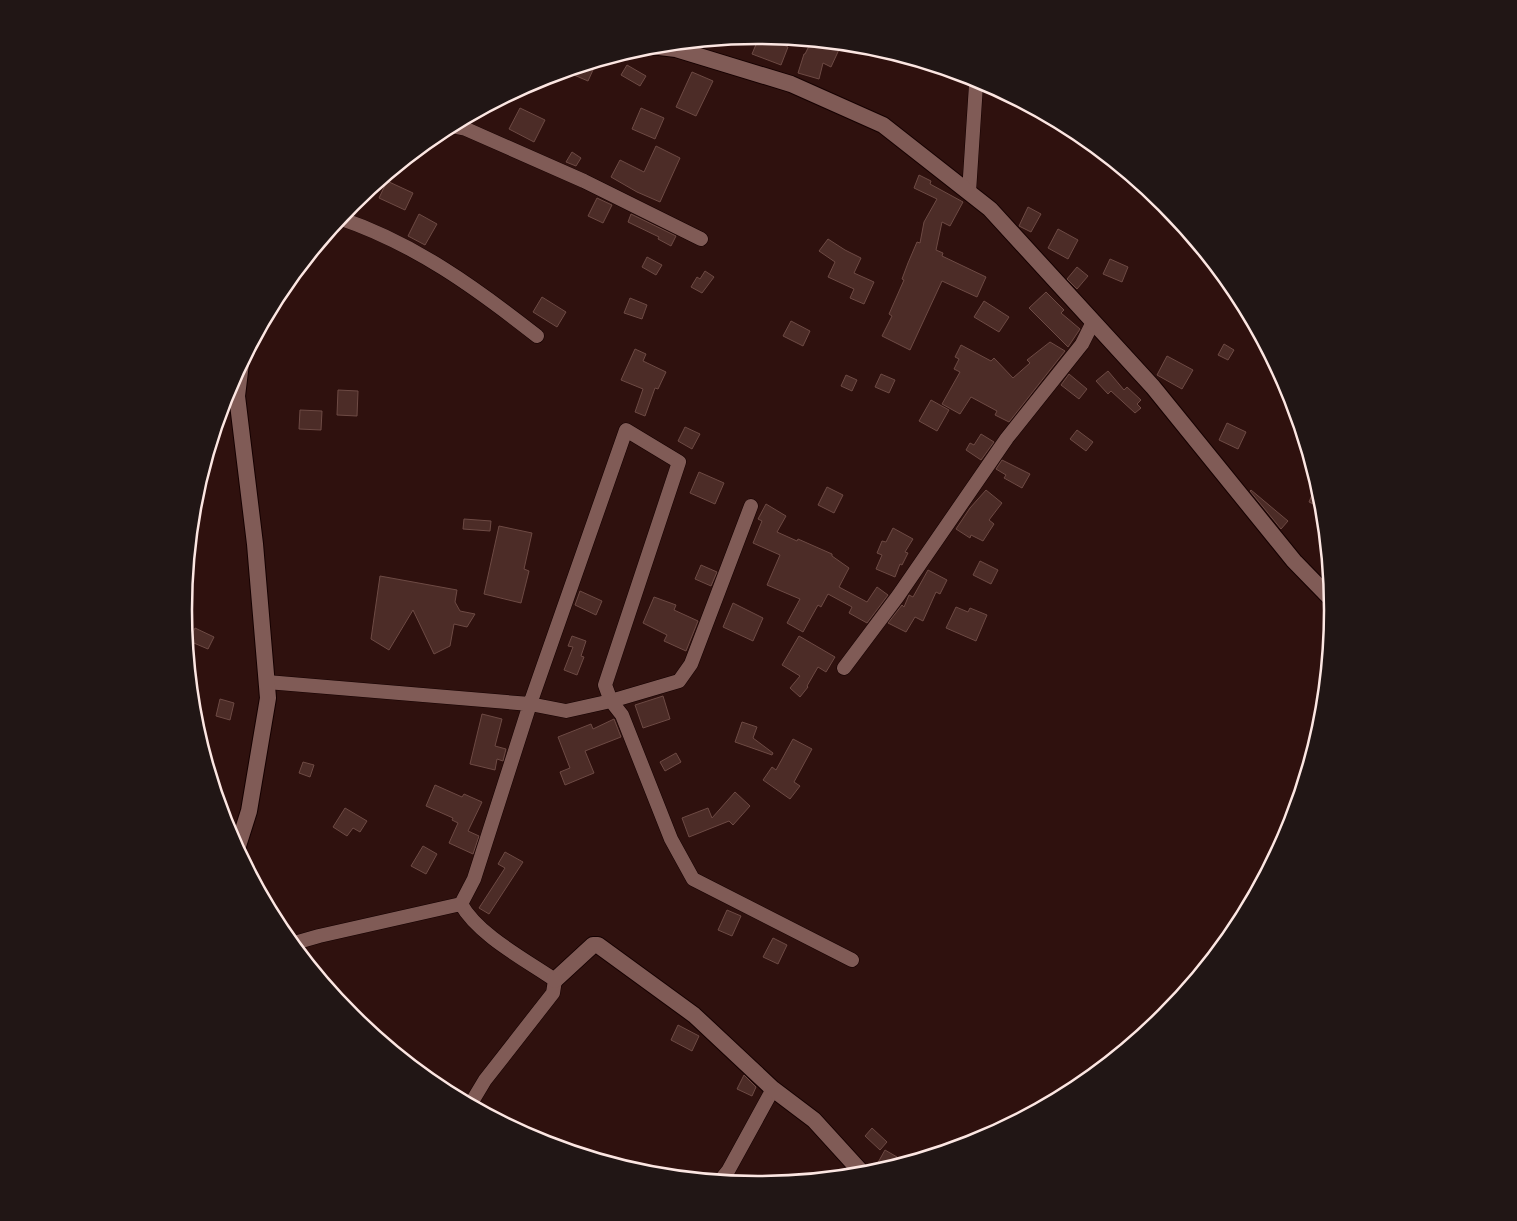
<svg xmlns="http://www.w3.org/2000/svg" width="1517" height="1221" font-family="'Fira Sans',sans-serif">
<rect width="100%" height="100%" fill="#2f110e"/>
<path fill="#4c2c27" stroke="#6d4a44" d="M760 35 788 47 781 65 752 54Z
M812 40 842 43 831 67 823 63 819 79 798 73 804 54H805Z
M597 61 588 81 574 75 578 67Z
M627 65 646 76 640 86 621 75Z
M692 72 713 81 696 116 676 107Z
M520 108 545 120 534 142 509 129Z
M641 108 664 118 655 139 632 129Z
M656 146 680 158 660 202 637 192 611 177 620 160 644 172Z
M572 152 581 158 576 166 566 162Z
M919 175 931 181 930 184 963 202 950 226 942 222 936 250 943 253 942 256 986 277 977 297 942 281 910 350 882 336 892 316 889 314 904 280 902 279 908 263 917 242 920 243 924 222 937 199 914 188Z
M387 181 413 193 405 210 379 198Z
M597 198 612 205 603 223 588 216Z
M1028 207 1041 214 1031 232 1019 226Z
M419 214 437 224 425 245 408 236Z
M631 214 676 236 671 246 658 239 659 237 628 222Z
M1058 229 1078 240 1068 259 1048 248Z
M828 239 845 250 861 258 854 273 874 282 864 304 850 298 854 289 828 277 835 262 819 251Z
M647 257 662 265 656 275 642 267Z
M1110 259 1128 267 1122 282 1103 274Z
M1077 267 1088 276 1077 289 1067 279Z
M705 271 714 277 702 293 691 287 697 277 700 279Z
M1046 292 1064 310 1061 313 1080 329 1068 347 1029 308Z
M542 297 566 312 557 327 533 312Z
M630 298 647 305 642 319 624 313Z
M984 301 1009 317 999 332 974 317Z
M791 321 810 331 803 346 783 336Z
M1050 342 1065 351 1009 422 995 415 997 411 971 397 960 414 942 404 960 372 954 369 959 359 955 357 961 345 991 361 994 358 1013 378 1030 363 1027 360Z
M1224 344 1234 350 1228 360 1218 355Z
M635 349 646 354 643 361 666 372 658 389 655 388 645 416 635 412 643 389 621 380Z
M1167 356 1193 370 1182 389 1157 375Z
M1108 371 1124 390 1127 387 1141 400 1137 404 1141 408 1135 413 1111 391 1108 394 1096 381Z
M881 374 895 380 889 393 875 387Z
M1069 374 1087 389 1079 399 1061 385Z
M846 375 857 380 852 391 841 386Z
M338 390 358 391 357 416 337 415Z
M931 400 949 410 937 431 919 421Z
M300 410 322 411 321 430 299 429Z
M1227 423 1246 432 1238 449 1219 440Z
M685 427 700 434 692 449 678 441Z
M1077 430 1093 442 1086 451 1070 439Z
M981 434 994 442 981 460 966 450 970 443 974 445Z
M1002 460 1030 474 1022 488 1004 478 1006 475 996 469Z
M699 472 724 483 715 504 690 493Z
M827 487 843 495 834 513 818 505Z
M986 490 1002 503 989 520 994 524 983 541 971 535 970 538 956 529 970 508Z
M1251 490 1288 521 1281 529 1250 491Z
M1314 490 1321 493 1324 509 1309 502Z
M766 504 786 516 777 532 797 541 798 539 832 554V556L849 568 839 587 867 602 877 587 888 595 867 623 849 613 852 607 828 594 821 607 818 605 803 632 787 623 800 599 767 585 780 555 753 543 762 521 758 519Z
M464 519 491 521 490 531 463 529Z
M499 526 532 533 524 569 529 571 521 603 484 594Z
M893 528 913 539 905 552 908 553 902 565 900 564 895 577 876 569 882 555 877 553 882 541 886 542Z
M980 561 998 570 991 584 973 575Z
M701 565 717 572 711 586 695 579Z
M928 570 947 580 940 594 936 592 923 621 915 617 906 632 888 623 902 605 904 607 909 595 913 597Z
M380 576 457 590 455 602 460 611 475 614 467 627 454 624 450 646 434 654 413 610 389 650 371 639Z
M580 591 602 601 596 615 575 605Z
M654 597 676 605 674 610 698 621 686 651 664 641 667 635 643 623Z
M733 603 763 618 753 641 723 627Z
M956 607 968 612 970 608 987 615 976 641 946 628Z
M195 628 214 637 208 649 189 641Z
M572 636 586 641 581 656 584 657 577 675 564 670 573 647 568 646Z
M799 636 835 657 826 672 818 667 807 686 808 687 800 697 790 688 800 676 782 665Z
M663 696 670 719 643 728 635 705Z
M220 699 234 703 230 720 216 716Z
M482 714 502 719 495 746 506 749 503 761 497 759 495 770 470 764Z
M614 719 621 737 585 751 594 773 565 785 560 772 570 768 558 737 591 724 593 729Z
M742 722 757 727 753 738 773 753 772 755 735 742Z
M793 739 812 749 794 782 800 786 790 799 763 780 772 767 776 770Z
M676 753 681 762 665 771 660 762Z
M303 762 314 765 310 777 299 773Z
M435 785 462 797 464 794 482 802 468 831 479 836 473 854 449 843 458 823 452 820 453 818 426 806Z
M735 792 750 806 733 825 729 821 689 837 682 818 708 808 712 818Z
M345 808 367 821 360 832 353 828 347 836 333 827Z
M423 846 437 854 426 874 411 866Z
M505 852 523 862 489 914 479 908 505 868 498 864Z
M727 910 741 916 732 936 718 930Z
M773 938 787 945 778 964 763 957Z
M678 1025 699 1036 692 1051 671 1040Z
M744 1075 756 1087 752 1096 737 1089Z
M872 1128 887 1142 880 1150 865 1136Z
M885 1150 897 1157 891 1169 884 1171 876 1166Z"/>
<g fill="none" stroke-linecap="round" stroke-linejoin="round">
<g stroke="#150000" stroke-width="15">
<path id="minor" d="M451 126 466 129 584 181 701 239
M969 192 976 85 978 79
M339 218C414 243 476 288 537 336
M844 668 898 596 1007 438 1082 344 1093 322
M267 682 530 704 566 711 611 701 679 681 691 664 751 506
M461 904C478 935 526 960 555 980L553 993 485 1080 470 1105
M291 944 319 936 461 904 474 879 530 704 626 430 679 462 605 685 611 701 622 715 671 839 693 879 852 960
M719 1182 728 1171 773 1089"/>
</g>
<g stroke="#150000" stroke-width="18">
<path id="tertiary" d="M651 46 676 49 791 84 883 125 990 209 1153 387 1294 561 1333 601
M237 849 249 811 268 698 255 544 237 396 241 363
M555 980 593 945H598L694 1015 773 1089 814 1120 865 1176"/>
</g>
<use href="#minor" stroke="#805b56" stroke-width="14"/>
<use href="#tertiary" stroke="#805b56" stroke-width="16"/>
</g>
<path d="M0 0H1517V1221H0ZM192 610a566 566 0 1 1 1132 0a566 566 0 1 1-1132 0Z" fill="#211615" fill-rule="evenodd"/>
<path fill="none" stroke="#fce6e2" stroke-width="2.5" d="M192 610a566 566 0 1 1 1132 0a566 566 0 1 1-1132 0Z"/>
</svg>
